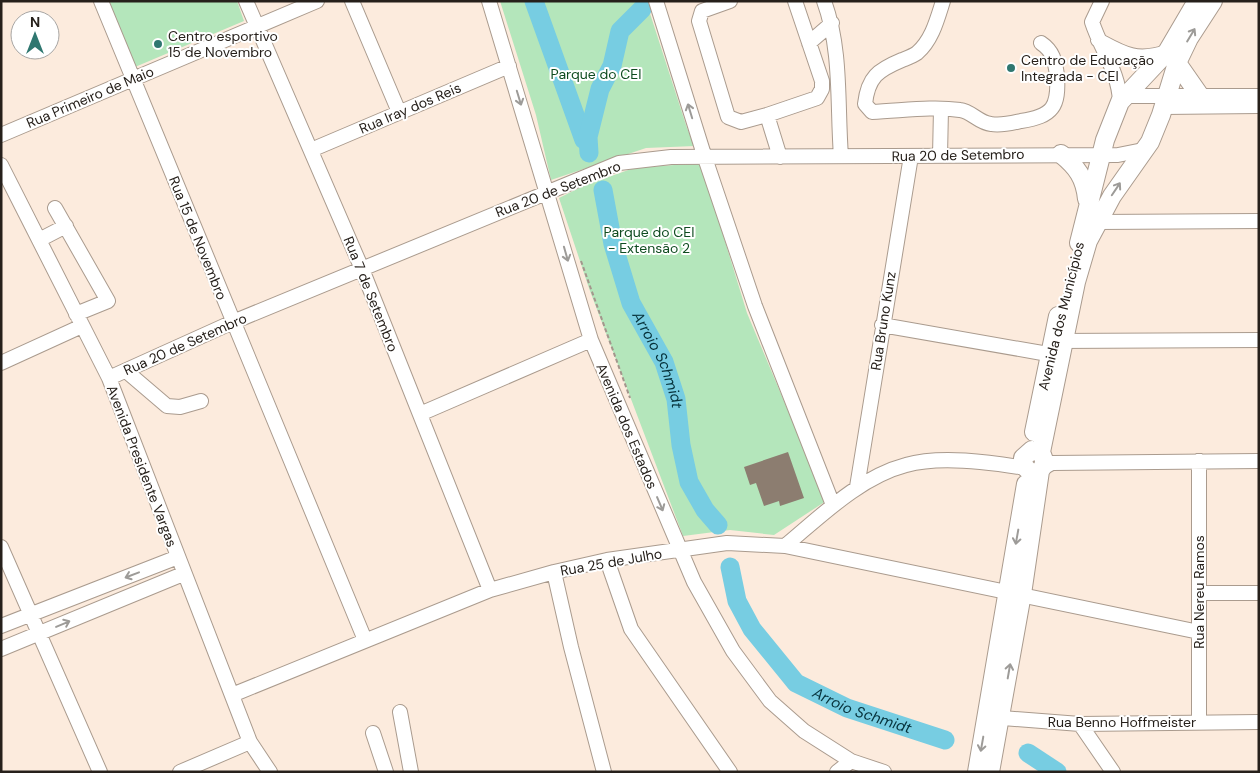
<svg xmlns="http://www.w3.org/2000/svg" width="1260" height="773" font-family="'DM Sans',sans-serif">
<rect width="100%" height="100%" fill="#fcebdd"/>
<path fill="#b4e6bb" d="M109 1H237L244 21 135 67Z
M500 1H646L687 128 695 146 646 148 551 180 536 115Z
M701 163 747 313 826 501 774 535 730 530 683 536 590 291 559 198 583 186 634 168Z"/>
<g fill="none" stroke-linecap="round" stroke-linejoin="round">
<g stroke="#77cde2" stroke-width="19">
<path d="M534 1 584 140"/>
<path d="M589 153 588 137 600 89 612 66 620 31 642 9"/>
<path id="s1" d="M603 190 613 244 631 303 664 362 676 399 681 445 689 482 705 510 718 525"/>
<path id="s2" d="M730 567 737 601 752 629 796 683 847 708 945 740"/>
<path d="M1028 753 1057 772"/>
</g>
</g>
<path fill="#8c7d70" d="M788 452 804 498 780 506 779 501 764 506 756 483 750 485 744 467Z"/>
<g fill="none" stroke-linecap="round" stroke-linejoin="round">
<g stroke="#aa9b8e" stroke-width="16">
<path id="minor" d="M101 1 365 640
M246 1 362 269 490 590
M352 1 399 112
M489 1 591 340 694 582 733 651 770 701 804 731 851 761 884 772
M656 1 705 158 755 306 833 505
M730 1 702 11 699 21 728 117 741 122 767 115 817 98 822 89V81L795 1
M824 1C842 50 837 105 841 156
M943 1C937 20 932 40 917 53 913 56 907 58 902 60 878 70 868 77 865 104L872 112C901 111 931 106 960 110 971 111 979 123 991 124 1001 126 1012 123 1021 121 1053 116 1059 107 1057 75 1055 61 1053 51 1041 43
M1102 1 1092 22C1101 50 1119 72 1120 102
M1098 40C1124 54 1136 62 1167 52
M809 43 832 23
M1126 96H1259
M1163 107 1259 106
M767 115 780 157
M1 135 317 1
M311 150 509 66
M940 156 941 109
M1 165 109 378 250 742 270 772
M55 208 108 301 76 314
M1097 222 1259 221
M39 240 66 226
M882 325 1048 354
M1055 341 1259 340
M1 363 82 326
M126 371 167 406 180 407 201 401
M109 378 233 322 619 163 671 157 1118 155 1143 150
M420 414 591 340
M1199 461V723
M1043 468 1052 463 1259 461
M857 487 911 156
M785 546C821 516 860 477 906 465 940 455 990 462 1025 468
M1 547 100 772
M607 560 631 629 730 772
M554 572 571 647 604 772
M1199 593H1259
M1 626 178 557
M1 649 183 574
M232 695 490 590 554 572 607 560 727 543 785 546 1199 632
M400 712 411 772
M990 717 1080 724 1259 722
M1080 724 1113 772
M373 733 386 772
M180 772 250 742
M837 772 851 761"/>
</g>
<g stroke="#aa9b8e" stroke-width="20">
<path id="major" d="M1177 63 1200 96
M1061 154C1077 167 1085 178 1087 199
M1079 243 1105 140 1120 102 1167 52 1197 1
M1034 432 1058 316
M1029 471 1023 465V458L1032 450
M977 772 1026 484
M990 772 1022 594 1040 471 1045 463 1041 452 1076 282 1088 241 1112 196 1150 142 1161 115 1177 63 1189 38 1213 1"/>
</g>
<path stroke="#a3968c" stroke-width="2" stroke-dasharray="4 2.5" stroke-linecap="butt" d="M581 261 630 398"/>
<use href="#minor" stroke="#fff" stroke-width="14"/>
<use href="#major" stroke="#fff" stroke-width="18"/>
</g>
<defs><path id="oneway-shaft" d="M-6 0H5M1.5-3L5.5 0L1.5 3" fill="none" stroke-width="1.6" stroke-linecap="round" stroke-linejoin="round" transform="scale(1.25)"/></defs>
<g stroke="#9d9b98">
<use href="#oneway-shaft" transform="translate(1191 35) rotate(-59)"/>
<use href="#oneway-shaft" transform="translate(519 98) rotate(73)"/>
<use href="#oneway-shaft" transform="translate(690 111) rotate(-107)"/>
<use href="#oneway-shaft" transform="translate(1116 189) rotate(-56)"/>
<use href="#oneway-shaft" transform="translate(566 254) rotate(74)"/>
<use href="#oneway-shaft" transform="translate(660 504) rotate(67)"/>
<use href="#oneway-shaft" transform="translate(1017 537) rotate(100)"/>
<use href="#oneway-shaft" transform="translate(132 575) rotate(159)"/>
<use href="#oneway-shaft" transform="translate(63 624) rotate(-23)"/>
<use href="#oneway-shaft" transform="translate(1009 671) rotate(-80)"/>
<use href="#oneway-shaft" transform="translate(982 744) rotate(100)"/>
</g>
<g fill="#2f7770" stroke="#fff" stroke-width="2">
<circle cx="158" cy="44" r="5"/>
<circle cx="1011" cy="68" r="5"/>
</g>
<g text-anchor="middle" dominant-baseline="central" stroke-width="4" stroke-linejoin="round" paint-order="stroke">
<g font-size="14" fill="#26201b" stroke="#fff" text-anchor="start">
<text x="168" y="36">Centro esportivo<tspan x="168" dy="16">15 de Novembro</tspan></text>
<text x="1021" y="60">Centro de Educação<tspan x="1021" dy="16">Integrada - CEI</tspan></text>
</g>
<g font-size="14" fill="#0f4c20" stroke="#fff">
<text x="596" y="74">Parque do CEI</text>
<text x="649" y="232">Parque do CEI<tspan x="649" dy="16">- Extensão 2</tspan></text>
</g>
<g font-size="14" fill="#26201b" stroke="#fff">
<text transform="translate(90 97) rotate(-23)">Rua Primeiro de Maio</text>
<text transform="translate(410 108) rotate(-23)">Rua Iray dos Reis</text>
<text transform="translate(958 155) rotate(-1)">Rua 20 de Setembro</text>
<text transform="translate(558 189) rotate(-21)">Rua 20 de Setembro</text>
<text transform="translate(198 238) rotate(68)">Rua 15 de Novembro</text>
<text transform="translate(371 294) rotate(68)">Rua 7 de Setembro</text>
<text transform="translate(1061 316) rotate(-76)">Avenida dos Municípios</text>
<text transform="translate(883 321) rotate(-81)">Rua Bruno Kunz</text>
<text transform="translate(185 344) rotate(-24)">Rua 20 de Setembro</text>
<text transform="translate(627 426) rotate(67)">Avenida dos Estados</text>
<text transform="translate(142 466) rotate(69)">Avenida Presidente Vargas</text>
<text transform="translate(611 562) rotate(-10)">Rua 25 de Julho</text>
<text transform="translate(1199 592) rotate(-90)">Rua Nereu Ramos</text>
<text x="1122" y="722">Rua Benno Hoffmeister</text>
</g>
<g font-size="15" font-style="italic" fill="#06323b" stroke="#fff">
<text stroke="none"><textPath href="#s1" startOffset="180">Arroio Schmidt</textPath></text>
<text stroke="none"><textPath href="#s2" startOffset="208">Arroio Schmidt</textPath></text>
</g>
</g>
<rect width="1260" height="773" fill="none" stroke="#26201b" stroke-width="5"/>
<g transform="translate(35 35)"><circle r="24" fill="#ffffff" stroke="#a8a6a4"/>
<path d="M0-4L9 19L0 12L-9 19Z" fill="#2f7770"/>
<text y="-8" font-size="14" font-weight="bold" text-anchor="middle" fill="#26201b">N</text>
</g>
</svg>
